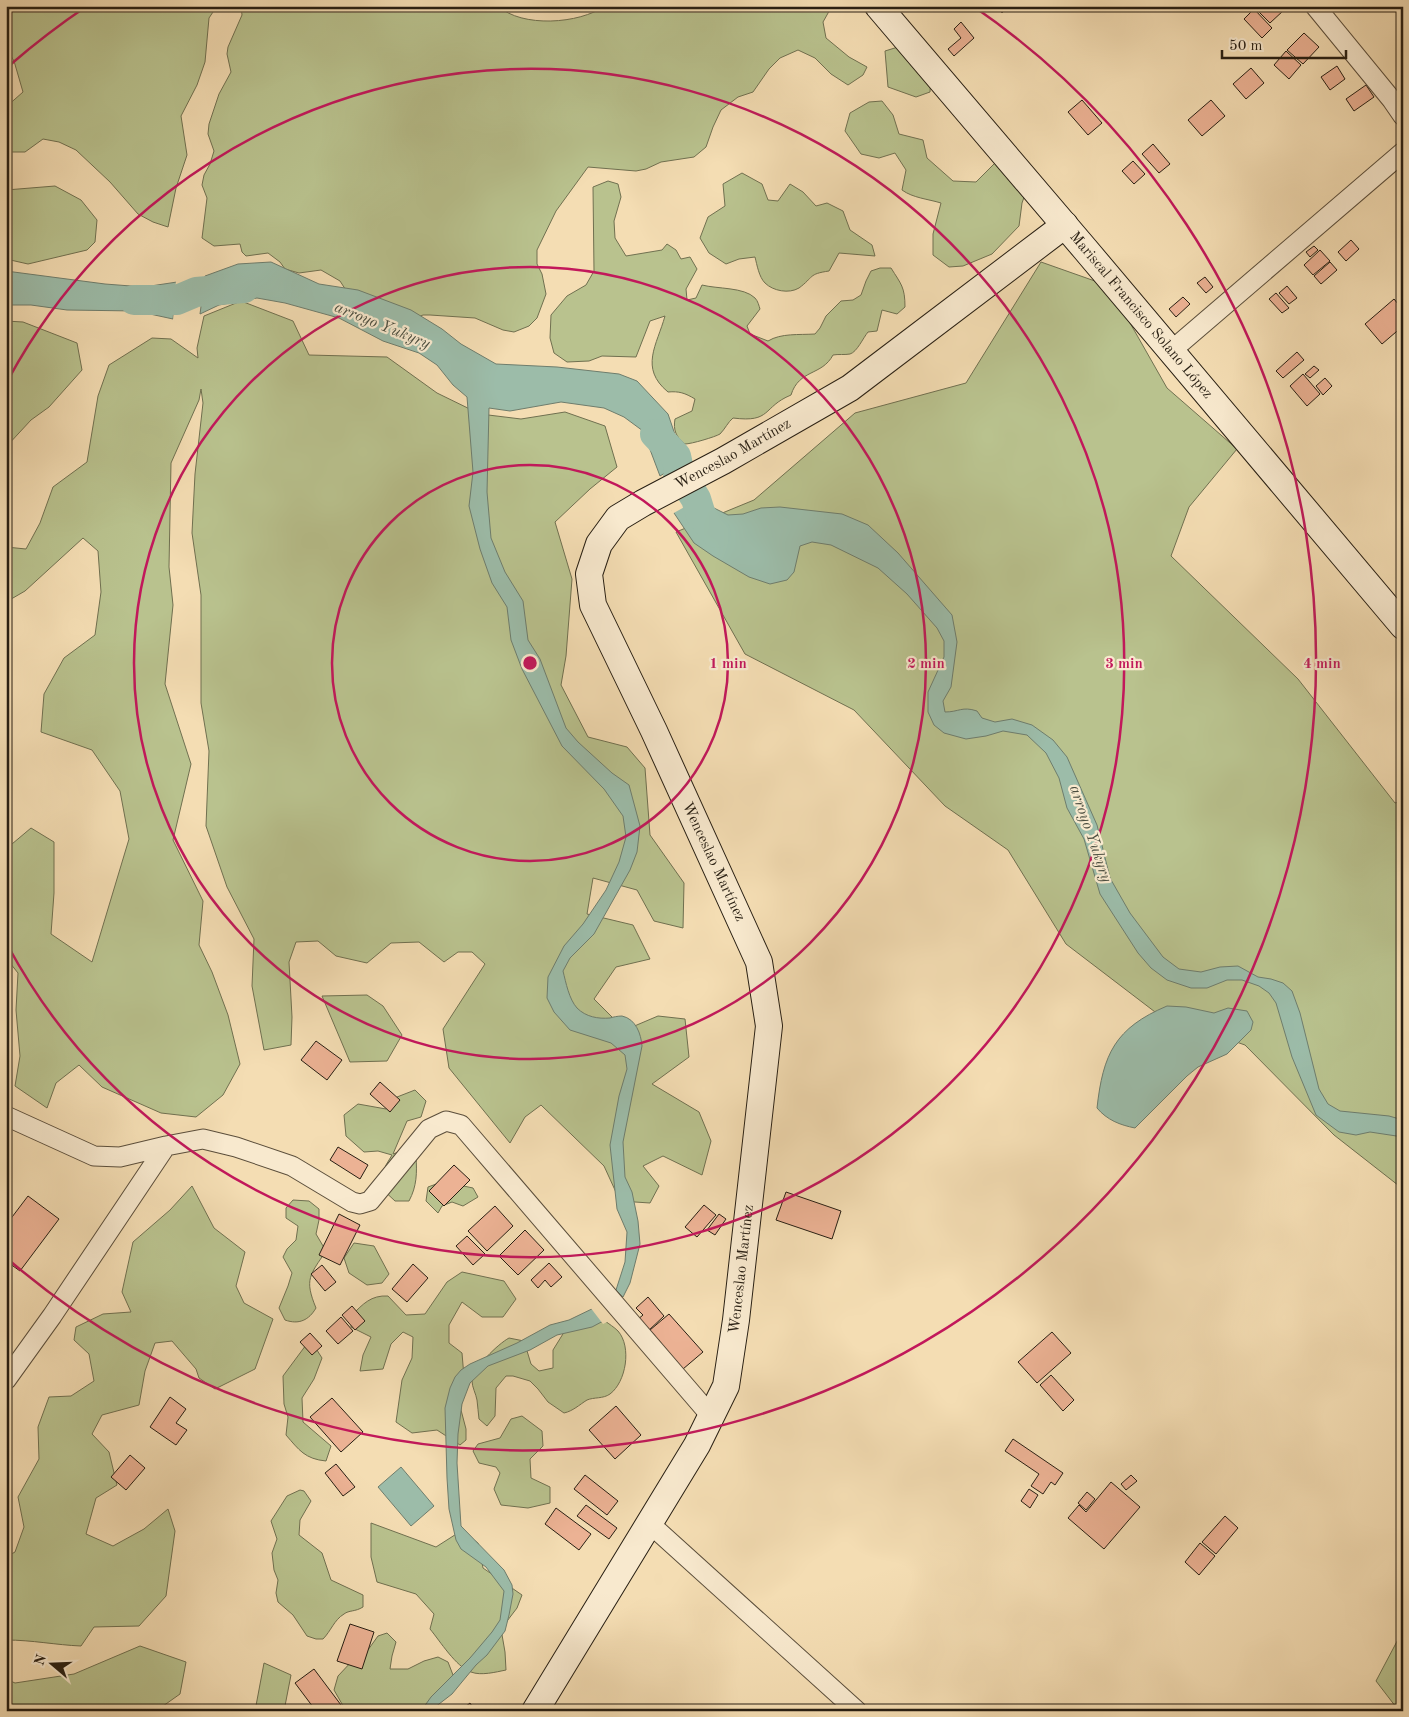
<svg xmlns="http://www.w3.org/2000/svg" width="1409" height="1717" font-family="'Old Standard TT',serif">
<rect width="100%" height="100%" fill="#f4ddb3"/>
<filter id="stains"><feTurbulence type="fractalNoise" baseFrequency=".004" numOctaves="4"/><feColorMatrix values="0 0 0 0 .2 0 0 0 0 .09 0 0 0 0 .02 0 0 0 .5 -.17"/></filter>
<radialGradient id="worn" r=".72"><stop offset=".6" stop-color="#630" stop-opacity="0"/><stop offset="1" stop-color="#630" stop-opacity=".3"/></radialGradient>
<path fill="#b9c28e" stroke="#707050" d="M6 6H217L209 18 205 62 197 85 181 116 187 155 176 188 168 227 153 222 138 214 110 182 76 150 59 142 43 139 25 152H6V107L23 92 14 61 6 48Z
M241 6H498C522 28 579 24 605 6H832L823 22 826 38 849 57 867 67 863 75 848 85 831 74 815 58 798 50 780 58 769 69 753 92 738 97 721 110 713 127 706 147 694 157 661 162 646 169 636 171 588 167 556 211 537 250V264L542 274 546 294 537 318 529 326 514 332 503 330 475 318 430 315H423L411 320 351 298 340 281 321 270 299 273 285 269 280 262 268 253 246 256 242 252 240 244 214 246 202 238 207 198 202 185 204 175 210 164 214 151 208 134 209 124 219 94 231 72 227 54 228 47 242 15Z
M898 47 932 58 930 92 916 97 888 87 885 51Z
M882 101 893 115 899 134 923 140 927 158 953 181 976 182 999 159 1034 169 1022 203 1019 226 992 254 963 266 949 267 933 255V234L941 203C928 199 913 198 902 190L906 170 895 153 879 158 861 154 845 131 850 113 869 102Z
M742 173 762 184 768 200 778 201 790 184 803 192 816 206 827 203 843 211 850 230 872 245 875 256 839 253 829 271C808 274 814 277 799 288 789 294 773 291 765 283 759 277 757 265 755 257L739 259 726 264 709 253 700 238 708 217 725 206 723 184Z
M608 181 618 184 621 197 614 221 615 238 626 256 662 250 667 244 676 250 681 259 690 257 697 269 686 289 687 300 696 298 702 285C717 289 744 287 755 298 758 301 759 306 760 309L747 326 750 334 768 341C781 333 799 335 815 334L820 328 826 316 841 301 853 300 861 295 866 281 871 271 880 268H891C901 284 905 287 905 307L897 314 882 310 877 331 868 332C863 338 857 352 850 354 845 355 838 354 833 355 822 376 799 369 791 395 762 407 772 423 733 418 728 422 725 429 720 434 715 437 691 444 685 444 676 437 673 430 675 419L692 411 695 399C685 393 679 391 668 392 639 368 657 345 665 316L650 321 636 357 602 356 589 361 567 362 554 353 550 338 551 315 567 296 586 285 594 271 593 187Z
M55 186 81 200 97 220 95 242 87 250 28 264 6 259V190Z
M1041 262 1109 286 1167 388 1237 449 1189 507 1171 556 1298 679 1395 803 1403 801V1189L1334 1135 1245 1045 1159 1015 1066 944 1008 850 945 806 854 710 745 654 676 532 754 500 855 413 966 383Z
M241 301 293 321 309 355 387 357 437 393 480 414 521 419 565 412 605 426 617 467 590 489 555 522 572 579 566 656 561 685 588 737 627 747 645 768 650 835 684 883 683 928 654 921 637 890 593 878 587 914 633 925 650 959 616 967 594 999 625 1030 658 1016 685 1019 689 1057 652 1084 699 1112 711 1141 702 1175 663 1156 643 1166 659 1186 650 1203 620 1201 604 1166 541 1105 525 1117 510 1143 449 1068 443 1029 485 964 472 952H458L444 962 419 942 391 943 367 963 336 956 318 941 296 942 289 962 292 1017 291 1045 264 1050 252 986 254 939 227 887 206 826 209 751 201 703V595L192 533 195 474 203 403 201 389 199 400 171 463 169 567 173 605 165 684 191 764 173 840 203 901 199 945 212 972 228 1015 240 1064 223 1095 196 1117 161 1113 102 1087 79 1065 56 1083 47 1108 15 1086 20 1056 16 1010 18 973 6 958V849L31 828 54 842V893L51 934 92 962 129 839 120 791 92 750 41 732 44 694 64 658 95 635 101 592 98 551 83 538 25 591 6 602V547L26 549 40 523 53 487 87 462 98 396 109 365 152 338 171 339 198 358 197 348 204 316Z
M6 321 23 322 77 343 82 370 49 407 31 420 6 447Z
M367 995 383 1006 402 1035 387 1061 350 1062 322 996Z
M415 1090 426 1101 421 1117 407 1121 393 1154 404 1150 416 1156C417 1173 417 1186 409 1201H395L380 1187 386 1165 392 1155 378 1151 364 1152 346 1136 344 1115 358 1104 386 1109 397 1097Z
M439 1183 459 1185 473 1188 478 1197 463 1206 452 1202 442 1206 438 1213 426 1201 428 1187Z
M192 1186 214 1228 245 1252 236 1286 244 1303 273 1319 255 1369 215 1389 199 1378 196 1369 172 1341 155 1343 145 1371 139 1405 102 1415 92 1434 109 1452 117 1485 96 1498 86 1534 113 1546 144 1529 168 1509 175 1531 166 1596 139 1626 94 1627 81 1646C56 1645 32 1640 6 1640V1557L15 1552 24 1527 18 1497 39 1459 38 1427 49 1397 71 1396 94 1381 89 1354 74 1340 76 1327 103 1314 131 1312 122 1292 133 1242 170 1210Z
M293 1200 309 1201 319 1209V1220L316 1234 326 1251C310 1275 304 1279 316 1308 309 1320 299 1325 285 1320L279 1308 288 1286 292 1273 283 1257 287 1249 296 1240 298 1226 286 1218V1208Z
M354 1243 374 1246 389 1274 382 1283 367 1285 349 1273 344 1258Z
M462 1272 504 1281 516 1299 503 1317H482L462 1302 449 1325V1343L462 1353 464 1377 461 1410 466 1429V1440L460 1445 437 1430 412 1433 396 1422 402 1380 412 1358 413 1337 403 1332 391 1344 383 1369 360 1371 363 1355 371 1337 351 1327 352 1315C363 1304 371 1295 388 1296L406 1315 425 1314 447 1282Z
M605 1321C609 1324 614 1327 618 1331 632 1347 626 1382 610 1394 603 1399 594 1397 587 1400 579 1405 573 1411 564 1413L548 1402 538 1389 530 1381 513 1376H506L496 1388 495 1416 487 1426 479 1419C478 1413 478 1406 477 1400 476 1394 472 1387 472 1381 474 1367 498 1344 509 1338L524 1341 531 1364 539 1371 553 1368V1350L566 1329Z
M306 1345 315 1347 322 1358 314 1379 302 1398 303 1422 331 1446 326 1461C305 1459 299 1450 286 1435L288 1417 284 1404 283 1376Z
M522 1416 542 1431 543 1446 530 1459 531 1478 550 1487V1503L528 1508 501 1505 494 1489 500 1473 496 1467 479 1463 473 1451 478 1444 500 1438 511 1419Z
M300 1490 304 1491 311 1501 300 1520 299 1535 322 1553 331 1580 363 1595V1607C355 1612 349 1610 344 1614 334 1620 331 1631 323 1639H316L307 1636 293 1615 278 1602 276 1593 278 1580 274 1570 272 1553 277 1539 271 1521 287 1496Z
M371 1523 436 1547 461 1531 478 1543 483 1568 522 1595 517 1608 501 1629 505 1652 506 1670C496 1672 481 1676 471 1672 456 1667 440 1641 430 1629L434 1614 416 1594 377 1582 371 1557Z
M1403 1630V1711H1399L1376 1681Z
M387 1633 396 1642 392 1656 390 1669H408L424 1661 438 1657 448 1662 453 1675 450 1691 425 1711H346L334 1690 338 1676 353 1660 365 1654 378 1636Z
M140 1646 186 1662 180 1694 156 1711H6V1679L15 1683 74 1674Z
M264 1663 291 1675 284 1711H255Z"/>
<path fill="#9cbca9" stroke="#6e7d6d" d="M271 262 319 284 358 290 411 310 442 329 461 344 496 364 557 367 619 374 637 381 668 414 684 461 660 476 643 431 624 417 604 408 561 402 510 411 489 408 487 492 491 538 505 572 523 601 528 640 540 659 566 728 578 742 612 773 629 785 640 826 637 852 630 870 594 934 570 958 563 971C566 983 569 999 577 1008 586 1017 598 1019 610 1018 613 1017 618 1016 622 1016 636 1019 641 1034 642 1046L623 1142 625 1177 632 1192 638 1221 640 1244 630 1283 623 1297 616 1290 625 1262 627 1232 617 1209 610 1145 619 1096 627 1069 625 1055 611 1043 570 1030 554 1012 547 998 548 977 564 946 583 924 606 890 619 862 626 837 623 816 604 789 562 746 522 669 511 640 507 607 492 583 480 549 469 506 473 472 467 397 453 385 437 365 419 353 383 341 339 318 285 303 257 298 219 305 200 314 205 276 238 264Z
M6 271 105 284 144 287 177 282 173 319 136 311 67 310 31 305H6Z
M700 495 710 506 728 515 743 514 761 508 780 507 842 514 868 525 898 553 952 615 957 642 951 687 943 701 945 712C959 712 962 706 977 711L982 718 995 722 1012 719 1032 725 1053 740 1067 757 1097 825 1110 878 1130 913 1163 957 1179 969 1201 972 1220 967 1238 966 1258 977 1271 979 1283 983 1292 991 1300 1013 1319 1089 1328 1104 1340 1111 1389 1116 1403 1120V1137L1370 1132 1356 1135 1339 1132 1316 1115 1292 1057 1276 1003 1269 993 1259 986 1242 980H1227L1207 988H1191L1167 980 1151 968 1138 953 1100 894 1084 839 1067 808 1059 778 1046 753 1027 735 1003 731 986 736 966 739 944 733 934 725 928 712V692L944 657V641L937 628 907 594 878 568 831 545 812 542 800 546 794 572 787 580 770 584 749 577 713 556 694 543 672 510Z
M1167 1006 1186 1007 1214 1013 1228 1008 1247 1011 1253 1022 1251 1030 1227 1054 1198 1067 1187 1076 1135 1128C1120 1125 1107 1120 1097 1108 1103 1054 1115 1028 1167 1006Z
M598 1306 607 1319 592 1327 557 1335 530 1350 488 1366 470 1383 462 1404 458 1434 457 1463 461 1526 504 1570 512 1585 513 1594 509 1615 505 1631 487 1655 476 1665 452 1694 430 1711H421L431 1697 470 1658 492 1632 500 1620 504 1591 486 1567 461 1549 456 1540 449 1509 447 1478 445 1408 450 1388 455 1377 461 1370 470 1364 517 1343 550 1325 569 1320Z
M401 1467 434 1506 411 1526 378 1487Z"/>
<path fill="#f4ddb3" d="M176 280H178L180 283 176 320 173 322Z
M699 493 704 496 672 514 671 508Z
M597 1304H600L610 1319 609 1321 603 1324 590 1307Z"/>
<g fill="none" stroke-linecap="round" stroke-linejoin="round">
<path stroke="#9cbca9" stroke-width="30" d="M134 300H177L196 292 244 288
M655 434 676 456 679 470 678 478 682 484 691 491 696 499 701 515 716 533"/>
</g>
<path fill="#ecb294" stroke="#281f13" d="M996 6H1009L1002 13Z
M1257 6H1280L1284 10 1270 23 1255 8Z
M1254 9 1272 28 1262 38 1244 19Z
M961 22 974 38 954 56 948 49 961 38 954 29Z
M1304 33 1319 47 1303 64 1287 50Z
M1286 51 1301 65 1289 79 1274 65Z
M1337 66 1345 79 1330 90 1321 77Z
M1251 68 1264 83 1246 99 1233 84Z
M1366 85 1374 97 1354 111 1346 99Z
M1082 100 1102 123 1088 135 1068 112Z
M1211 100 1225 116 1202 136 1188 120Z
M1153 144 1170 164 1159 173 1142 154Z
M1133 161 1145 174 1134 184 1122 171Z
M1351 240 1359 249 1346 261 1338 252Z
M1314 246 1318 250 1310 257 1306 252Z
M1320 250 1330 261 1313 275 1304 265Z
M1330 262 1337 270 1321 284 1314 276Z
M1205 277 1213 287 1206 293 1197 283Z
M1287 286 1297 298 1289 304 1279 293Z
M1276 293 1289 308 1282 313 1269 299Z
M1183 297 1190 304 1176 317 1169 309Z
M1394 299 1403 310V326L1382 344 1365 324Z
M1297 352 1304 360 1283 378 1276 371Z
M1314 366 1319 370 1310 378 1305 374Z
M1303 374 1320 394 1307 406 1290 386Z
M1325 378 1332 386 1323 395 1316 386Z
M316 1041 342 1060 327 1080 301 1060Z
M380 1082 400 1100 390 1112 370 1094Z
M338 1147 368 1165 360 1179 330 1160Z
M454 1165 470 1180 444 1206 429 1191Z
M786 1192 841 1211 832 1239 776 1220Z
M28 1196 59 1219 20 1271 6 1261V1225Z
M704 1205 716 1215 697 1237 685 1227Z
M495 1206 513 1226 487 1251 468 1231Z
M339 1214 360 1225 340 1265 319 1255Z
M719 1214 726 1219 715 1235 707 1230Z
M525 1230 544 1250 518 1275 499 1256Z
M467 1236 485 1254 473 1265 456 1246Z
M549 1263 562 1277 551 1287 545 1280 538 1288 531 1280Z
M413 1264 428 1278 407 1302 392 1289Z
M322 1265 336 1282 325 1291 311 1274Z
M648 1297 664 1316 647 1332 637 1320 643 1315 636 1308Z
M352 1306 365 1321 355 1330 342 1315Z
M669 1314 703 1352 683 1369 650 1330Z
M341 1317 353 1331 338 1344 326 1331Z
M1052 1332 1071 1353 1037 1383 1018 1362Z
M310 1333 322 1346 312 1355 300 1342Z
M1051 1375 1074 1400 1063 1411 1040 1385Z
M170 1397 186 1409 176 1423 187 1430 176 1445 150 1427Z
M332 1398 363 1432 341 1452 310 1417Z
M616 1406 641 1435 615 1459 589 1430Z
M1013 1439 1063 1473 1055 1485 1051 1482 1043 1494 1031 1486 1039 1474 1005 1451Z
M130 1455 145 1468 126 1490 111 1477Z
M336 1464 355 1487 343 1496 325 1473Z
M585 1475 618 1501 607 1515 574 1489Z
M1131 1475 1137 1481 1126 1490 1121 1484Z
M1111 1482 1140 1507 1104 1549 1068 1518 1079 1505 1086 1512Z
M1029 1489 1038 1495 1030 1508 1021 1501Z
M1087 1492 1095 1499 1086 1510 1078 1503Z
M586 1505 617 1528 609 1539 577 1516Z
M556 1508 591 1534 579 1550 545 1524Z
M1225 1516 1238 1528 1216 1554 1202 1542Z
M1200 1543 1215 1556 1199 1575 1185 1562Z
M350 1624 374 1632 362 1669 337 1661Z
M314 1669 341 1705 333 1711H316L295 1683Z
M470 1703 475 1711H460Z"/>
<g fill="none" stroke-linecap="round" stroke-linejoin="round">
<g stroke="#5b4e3b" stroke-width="21">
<path id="street" d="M1315 6 1392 100 1403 116
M1171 351 1403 152
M6 1116 94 1156 120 1157 166 1146
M6 1380 52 1316 166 1146 203 1139 236 1147 292 1166 352 1202 360 1204 370 1201 429 1129 446 1121 461 1125 711 1416
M649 1523 857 1711"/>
</g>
<g stroke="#281f13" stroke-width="28">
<g id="secondary">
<path id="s1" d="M878 6 1085 249 1403 626"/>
<path id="s2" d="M535 1711 697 1445 726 1386 736 1320 769 1026 759 962 654 731 593 605 589 574 599 544 618 518 643 503 723 461 850 388 1065 225"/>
</g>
</g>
<use href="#street" stroke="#f8e9ce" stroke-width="19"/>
<use href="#secondary" stroke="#f8e9ce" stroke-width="26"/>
</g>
<g fill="none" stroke="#c2185b" stroke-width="2.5">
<circle cx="530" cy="663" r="198"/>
<circle cx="530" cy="663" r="396"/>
<path d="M8 380A594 594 0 1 1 8 946"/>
<path d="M10 65A792 792 0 0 1 87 6M973 6A792 792 0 1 1 10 1261"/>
</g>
<g text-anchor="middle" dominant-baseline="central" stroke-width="4.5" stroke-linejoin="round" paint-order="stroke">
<g font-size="15" fill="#281f13" stroke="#f8e9ce">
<text stroke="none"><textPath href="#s1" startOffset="406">Mariscal Francisco Solano López</textPath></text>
<text stroke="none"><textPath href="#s2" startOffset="1425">Wenceslao Martínez</textPath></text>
<text transform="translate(713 862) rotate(65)">Wenceslao Martínez</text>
<text stroke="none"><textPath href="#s2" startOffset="495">Wenceslao Martínez</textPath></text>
</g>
<g font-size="16" font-style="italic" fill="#4b4e40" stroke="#f8e9ce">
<text transform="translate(382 326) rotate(22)">arroyo Yukyry</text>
<text transform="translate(1090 834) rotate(71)">arroyo Yukyry</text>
</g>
</g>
<circle cx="530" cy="663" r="8" fill="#c2185b" stroke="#f8e9ce" stroke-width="2.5"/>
<g font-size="15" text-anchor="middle" font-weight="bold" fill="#c2185b" stroke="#f8e9ce" stroke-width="4.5" stroke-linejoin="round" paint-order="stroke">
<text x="728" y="668">1 min</text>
<text x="926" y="668">2 min</text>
<text x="1124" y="668">3 min</text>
<text x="1322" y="668">4 min</text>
</g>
<rect width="1409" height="1717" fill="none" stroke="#f4ddb3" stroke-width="25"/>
<rect x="8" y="8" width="1394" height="1702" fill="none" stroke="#281f13" stroke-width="2.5"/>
<rect x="12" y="12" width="1384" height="1692" fill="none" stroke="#281f13"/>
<g transform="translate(52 1664) rotate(289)" stroke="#f8e9ce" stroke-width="4" paint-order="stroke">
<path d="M0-4L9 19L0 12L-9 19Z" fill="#281f13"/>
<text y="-8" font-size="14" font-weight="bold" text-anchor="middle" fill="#281f13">N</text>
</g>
<path d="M1222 50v8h124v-8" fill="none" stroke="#281f13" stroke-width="2.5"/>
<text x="1229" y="50" font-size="15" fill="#281f13" stroke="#f8e9ce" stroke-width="4" paint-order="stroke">50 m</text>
<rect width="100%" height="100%" filter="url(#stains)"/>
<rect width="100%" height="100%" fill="url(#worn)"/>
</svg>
